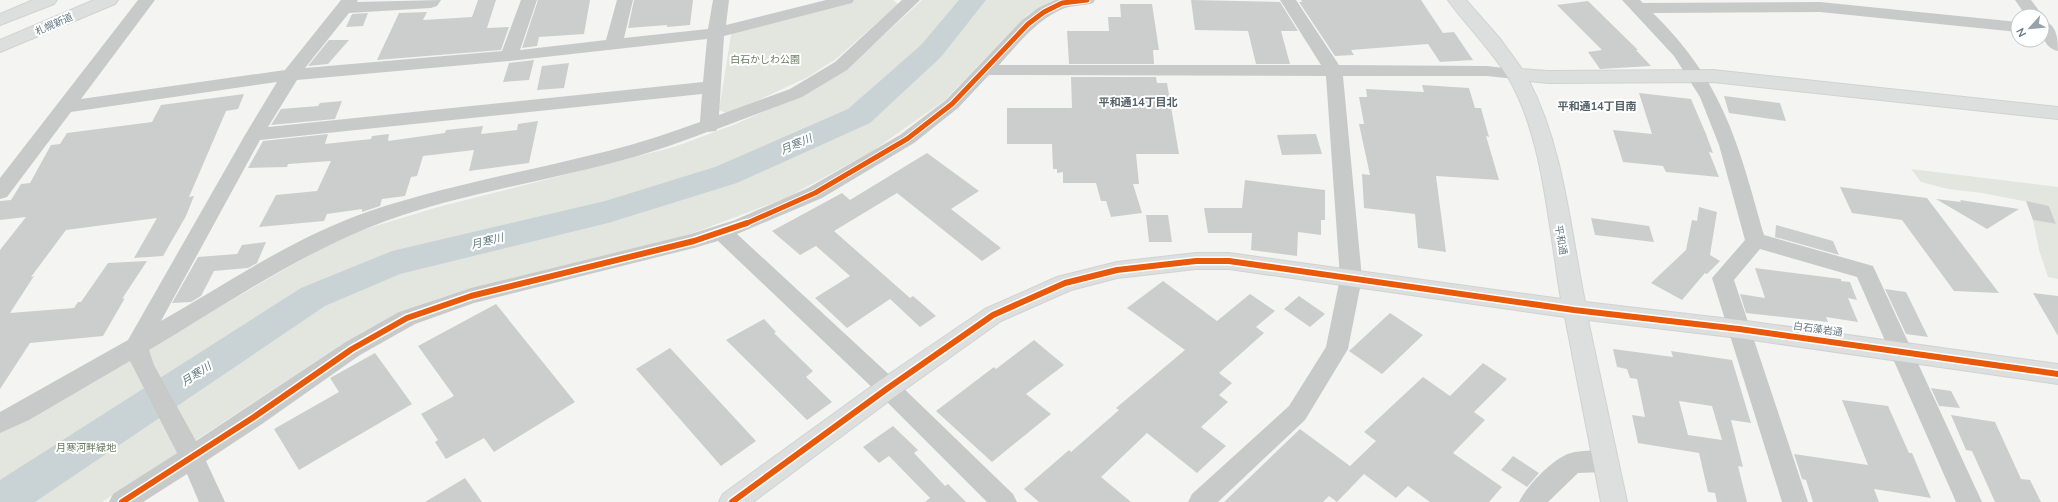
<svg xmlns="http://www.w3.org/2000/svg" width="2058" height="502" font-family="Mulish,'Noto Sans JP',sans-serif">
<rect width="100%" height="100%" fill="#f4f4f2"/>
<path fill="#e3e6df" d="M853 0H893L898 4 836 59 806 78 729 114 719 110 731 35 735 31Z
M922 0H1054L1027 15 945 100 871 152 786 198 688 235 513 278 440 298 375 326 339 346 102 502H0V432L19 423 306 257 349 234 438 207 674 147 736 124 800 95 873 45Z
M1911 169 2058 187V279L2048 277 2039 250 2033 220 2056 224 2049 206 1982 193 1948 189 1921 182Z"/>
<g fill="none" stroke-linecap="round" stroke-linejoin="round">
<path fill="#c9d3d5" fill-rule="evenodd" d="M959 0H986L941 57 870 123 737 183 608 223 400 274 325 306 35 502H0V480L301 288 392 251 605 201 715 167 848 109 921 45Z"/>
</g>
<path fill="#cccece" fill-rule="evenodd" d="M478 0H496L487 28 509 27 501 50 377 60 399 13 427 12 423 20 472 17Z
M538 0H590L584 34 539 37 537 46 522 48Z
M634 0H693L690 25 667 27V25L628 28Z
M1191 0 1280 2 1298 31H1281L1290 64H1256L1248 31 1195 30Z
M1301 0H1421L1443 33 1454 32 1473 60 1440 62 1428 44 1351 50 1354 55 1335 56 1299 2H1302Z
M1588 1 1638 50H1636L1651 66 1600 69 1588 52 1602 50 1557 5Z
M1120 4H1152L1159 50H1153L1154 64H1069L1067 31H1109L1108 17H1121Z
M368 13 363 26 346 27 352 14Z
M329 40H349L328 64 308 66Z
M534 60 529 80 503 82 509 63Z
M569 63 564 88 537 90 542 66Z
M1071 77H1156L1157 83H1167L1179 154H1136L1139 184H1133L1142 213 1111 217 1106 201H1101L1096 183H1063V172L1057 173V169H1053L1052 144H1007V108H1072Z
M1422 85 1469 88 1475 108H1481L1489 137 1486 136 1499 180 1436 176 1446 252 1418 248 1415 214 1364 208 1362 174 1370 175 1359 124H1364L1359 97H1367L1366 89 1424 92Z
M1639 93 1691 99 1706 134 1713 153 1709 152 1719 177 1666 172 1663 166 1623 162 1613 130 1652 134Z
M244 94 238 109 226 111 189 197 194 196 186 216 163 256 134 258 157 218 66 230 31 277 34 276 10 313 74 308 78 302H81L108 263 147 261 122 299 125 298 103 336 30 343 0 389V250L26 217 0 220V201L11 200 21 184 30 183 51 145 60 144 67 133 152 122 161 105Z
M1724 96 1780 103 1786 121 1729 113Z
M342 101 335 119 271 125 281 109 318 106 320 103Z
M538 121 529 163 469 171 474 150 423 156 417 176 411 177 405 196 382 199 380 206 362 212V209L327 214 324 221 259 227 276 195 317 191 331 161 288 164 287 167 248 168 263 141 328 134 325 144 371 139 372 136 389 134 388 141 445 133 446 130 483 126 481 134 517 130 518 124Z
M1316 134 1322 154 1282 155 1277 135Z
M927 153 979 191 951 209 1001 248 982 261 897 193 834 231 910 298 913 296 936 316 920 327 890 299 847 328 815 298 850 276 816 246 800 255 772 231 842 193 850 200Z
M1245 180 1325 190V220H1321V235L1298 232 1297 256 1251 250 1252 233H1208L1204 208H1242Z
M1840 187 1927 198 1999 293 1954 291 1902 220 1852 213Z
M1936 199 1961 202 1960 200 2019 209 1987 229Z
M2026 201 2049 206 2056 224 2033 220Z
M1699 207 1717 212 1710 255 1720 261 1707 274 1705 273 1682 300 1651 283 1686 250 1692 220 1697 221Z
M1146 215H1168L1172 242H1149Z
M1591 218 1649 226 1654 242 1595 235Z
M1776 225 1833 241 1839 255 1775 237Z
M266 242 257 263 248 268 214 271 201 296 191 302 172 303 198 257 237 254 242 245Z
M1755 268 1841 279V281L1850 282 1857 300 1848 298 1858 322 1826 317 1828 322 1746 313 1740 294 1765 298Z
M1163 281 1217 321 1250 294 1275 311 1256 327 1264 333 1219 373 1232 383 1219 395 1228 402 1201 427 1226 446 1197 473 1147 433 1101 477 1131 502H1039L1024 489 1069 450 1071 452 1119 410 1116 408 1185 350 1127 308Z
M1885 289 1906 292 1928 337 1906 334Z
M2033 293 2058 296V336Z
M1299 296 1325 314 1310 327 1284 309Z
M496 304 575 402 494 452 484 438 446 459 435 442 438 440 421 414 454 396 418 346Z
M1390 313 1423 335 1382 374 1349 351Z
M764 319 776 332 774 333 813 371 806 377 832 402 807 420 726 340Z
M1034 340 1064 365 1026 394 1051 414 992 462 936 411 994 367 996 369Z
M670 348 756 441 721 466 636 369Z
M1613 349 1673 357 1671 351 1732 360 1751 423 1731 420 1743 467 1738 466 1747 502H1717L1715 493 1708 492 1699 453 1638 443 1632 415 1645 417 1637 379 1630 378 1627 369 1617 367ZM1679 401 1712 406 1722 440 1688 435Z
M375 353 412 404 299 470 274 429 339 392 330 378Z
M1483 363 1507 379 1474 412 1485 420 1453 453 1502 487 1489 502H1430L1408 486 1396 498 1364 474 1337 502 1329 496 1323 502H1224L1300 429 1350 466 1376 441 1364 432 1423 377 1450 396Z
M1931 388 1951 391 1960 408 1939 406Z
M1842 400 1888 406 1909 453H1912L1931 498 1874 489 1879 502H1813L1806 480 1802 479 1794 454 1868 465Z
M1951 415 1995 422 2021 479 2030 480 2041 502H1995L1972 451 1966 450Z
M893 426 918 450 914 453 945 486 948 484 966 502H925L930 498 889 456 879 463 863 447Z
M1513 456 1539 473 1527 487 1501 470Z
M465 478 482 502H425Z"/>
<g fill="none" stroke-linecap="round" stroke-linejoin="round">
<g stroke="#d1d2d3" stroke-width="2">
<path id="secondary" d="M1448 0H1466L1501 40 1522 69 1548 71 1713 70 2058 107V119L1713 82 1548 83 1529 81C1564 149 1570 228 1585 302L1739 320 2058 364V384L1739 338 1588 320 1627 502H1601L1565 317 1229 269H1196L1117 278 1071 290 1001 321 897 395 753 502H719L723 494 879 381 985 309 1057 277 1117 262 1196 253H1229L1561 299C1549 231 1544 139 1509 79 1492 50 1467 27 1448 0Z"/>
</g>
<g stroke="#d1d2d2" stroke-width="2">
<path id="highway" d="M33 0H57L54 4 0 25V14Z
M94 0H118L115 4 0 52V40Z"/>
</g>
<path fill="#c8caca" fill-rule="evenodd" d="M138 0H155L81 99 285 70 341 0H358L357 2 441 0 437 6 431 8 349 13 305 68 502 51 521 0H537L520 50 606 40 617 0H633L624 38 708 29 713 0H729L726 25 826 0H854L852 3 724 36 719 115 790 89 835 62 902 0H920L847 70 802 97 717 129 716 131 707 132C676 144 644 155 612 163 536 183 457 195 383 222 300 253 225 305 149 350L154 365 196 441 344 343 399 312 471 288 691 234 735 220 808 188 900 135 946 100 1022 20 1038 8 1055 0H1095L1093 3C1084 6 1074 5 1065 8 1038 18 1018 44 999 65H1321L1280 0H1296L1339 65 1487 66 1521 70 1524 74 1521 78 1515 79 1487 76H1343L1362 278 1348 349 1305 420 1218 502H1188L1192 494 1289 406 1326 347 1340 278 1326 76 989 75 958 108 914 143 822 198 737 234 896 381 1013 494 1017 502H987L880 395 718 241 694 248 474 303 415 324 360 355 262 424 206 461 225 502H199L187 474 143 502H109L113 494 177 453 130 361 29 420 0 433V412L128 340 245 135 277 82 71 112 7 197 0 199V178ZM707 39 703 82 268 127 297 80 509 61ZM702 94 700 122C670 133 639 143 608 151 529 171 448 185 370 211 296 236 229 282 161 321L260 140Z
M1622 0H1640L1643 3 1820 2 2018 22V32L1820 12 1653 13C1724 83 1738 143 1764 235L1873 266 1982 502H1956L1857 277 1760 249 1734 280 1808 502H1782L1712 278 1745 240 1719 145 1700 97 1674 56Z
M2015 0H2031L2043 16 2042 18V16H2026Z
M2042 20C2057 24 2058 38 2058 51 2042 47 2042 33 2042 20Z
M1605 450 1614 454 1617 461 1614 468 1605 472 1578 473 1548 502H1519C1526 487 1554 457 1571 453 1581 450 1594 451 1605 450Z"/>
<use href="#secondary" fill="#dddede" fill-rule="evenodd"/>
<use href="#highway" fill="#dddede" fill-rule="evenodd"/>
<g stroke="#fff" stroke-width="7">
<path id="cycleway-far1" d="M745 224 815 193 907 139 952 104 1028 24 1044 12 1062 3 1087 0"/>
</g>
<g stroke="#fff" stroke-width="9">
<path id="cycleway" d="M122 502 254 417 352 349 407 318 471 296 694 241 747 223
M732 502 888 388 993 315 1065 283 1117 270 1196 261H1229L1574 310 1739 329 2058 374"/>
</g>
<use href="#cycleway-far1" stroke="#e8590c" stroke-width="5"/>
<use href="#cycleway" stroke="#e8590c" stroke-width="6"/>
</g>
<g text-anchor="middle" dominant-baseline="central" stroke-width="4" stroke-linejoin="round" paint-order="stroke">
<g font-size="10" fill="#637784" stroke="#fff">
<text transform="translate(54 24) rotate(-24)">札幌新道</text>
<text transform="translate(1561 240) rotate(80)">平和通</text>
<text transform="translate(1818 329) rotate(8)">白石藻岩通</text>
</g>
<g font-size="10" fill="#697a62" stroke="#fff">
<text x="765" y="59">白石かしわ公園</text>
<text x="86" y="447">月寒河畔緑地</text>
</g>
<g font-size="11" font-weight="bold" fill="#516068" stroke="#fff">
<text x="1138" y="102">平和通14丁目北</text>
<text x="1597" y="106">平和通14丁目南</text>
</g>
<g font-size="11" font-style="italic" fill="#5f7a81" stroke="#fff">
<text transform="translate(796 144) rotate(-24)">月寒川</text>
<text transform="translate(487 241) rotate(-14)">月寒川</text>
<text transform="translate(196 374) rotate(-33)">月寒川</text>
</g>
</g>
<g transform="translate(2030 28) rotate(243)"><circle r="19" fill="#ffffff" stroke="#c1c9ce"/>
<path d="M0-3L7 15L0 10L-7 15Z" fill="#96a3aa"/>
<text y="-6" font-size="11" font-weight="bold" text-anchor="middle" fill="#637784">N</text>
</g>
</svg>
